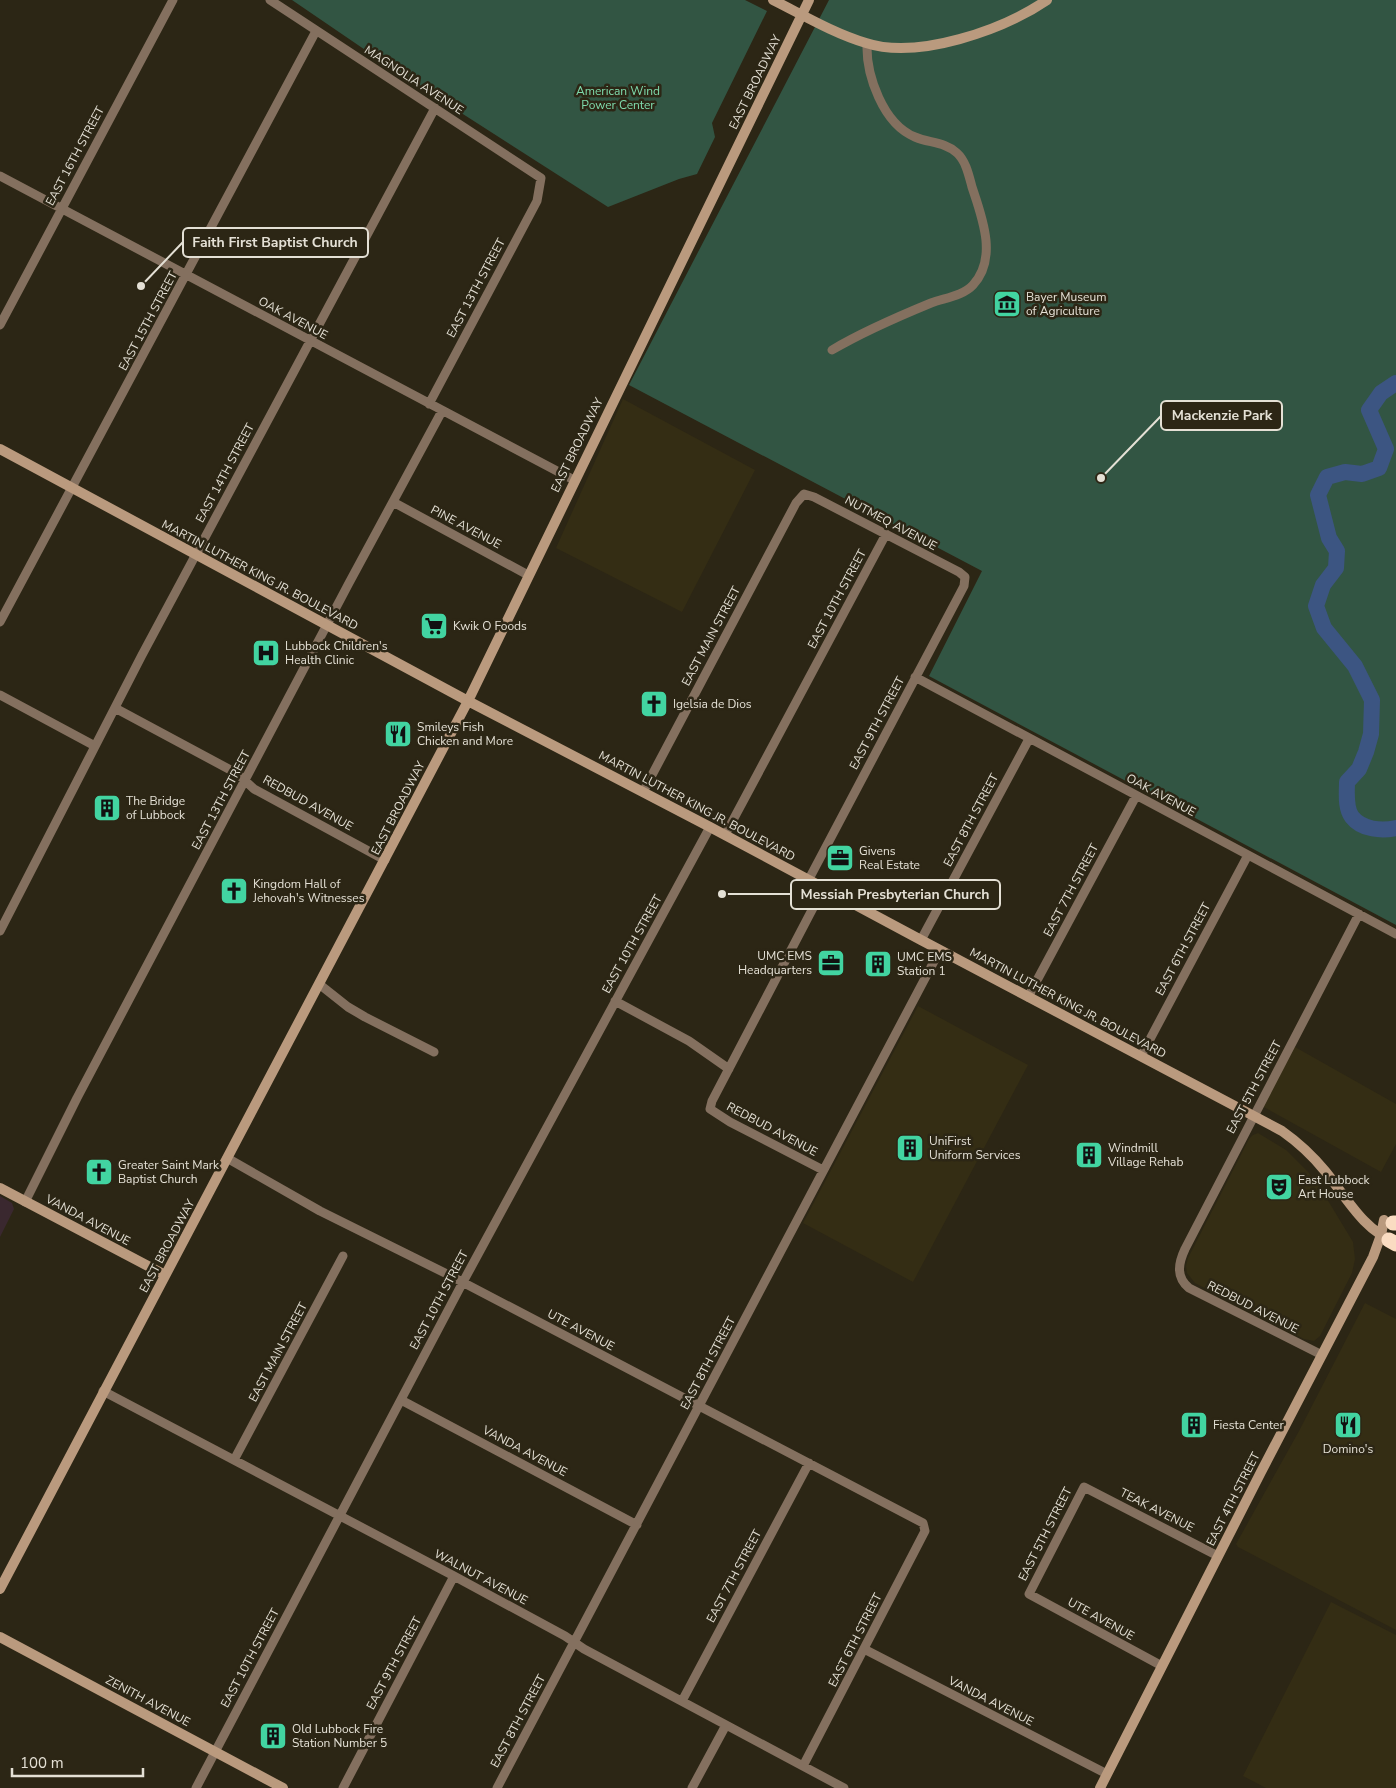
<svg xmlns="http://www.w3.org/2000/svg" width="1396" height="1788" font-family="'Nunito Sans',sans-serif">
<rect width="100%" height="100%" fill="#2c2615"/>
<path fill="#342d14" d="M623 399 755 470 682 612 556 548Z
M918 1006 1028 1065 913 1282 803 1223Z
M1295 1047 1396 1104V1144L1381 1172 1262 1106Z
M1258 1133 1286 1150 1309 1173 1321 1189 1353 1242 1355 1259 1352 1273 1320 1336 1314 1341 1304 1339 1195 1283 1187 1273 1186 1266 1188 1258 1249 1139 1253 1135Z
M1365 1303 1396 1319V1630L1238 1547 1236 1544 1299 1431Z
M1331 1602 1396 1635V1788H1266L1243 1776Z"/>
<path fill="#3a282f" d="M0 1196 12 1203 14 1209 0 1237Z"/>
<path fill="#325543" d="M292 0H745L767 11 712 123 715 137 697 174 679 179 608 207 399 73Z
M829 0H1396V925L929 676 982 571 629 385Z"/>
<g fill="none" stroke-linecap="round" stroke-linejoin="round">
<path stroke="#3c5582" stroke-width="16" d="M1396 383 1381 393 1369 410 1386 449 1379 468 1362 474 1345 472 1327 477 1318 495 1329 538 1337 551 1336 568 1323 585 1316 606 1324 628 1355 666 1372 700 1371 734 1366 752 1359 769 1347 782C1347 792 1345 808 1352 817 1362 830 1382 831 1396 828"/>
<path stroke="#84705f" stroke-width="9" d="M270 0 541 178 537 201 429 404
M0 176 574 480
M0 325 173 0
M832 350C864 331 897 317 931 303 944 298 963 296 973 285 998 258 982 217 972 187 969 176 966 161 957 153 945 142 929 143 915 137 883 124 866 75 867 44
M393 502 528 575
M0 622 316 31
M915 677 1396 934
M0 695 95 746
M115 708 238 774 254 789 385 860
M643 792 796 503 804 494 814 497 959 572 965 577 964 586 809 879
M725 835 886 534
M0 931 142 655 435 108
M921 940 1029 739
M319 984 348 1007 365 1017 434 1052
M1028 997 1136 796
M615 1001 689 1041 729 1069
M1141 1056 1248 855
M227 1158 320 1211 445 1273 923 1523 925 1531 803 1766
M823 1170 730 1122 710 1109 712 1101 824 887
M25 1202 77 1098 349 583 442 411
M1322 1355 1189 1288C1176 1277 1178 1264 1185 1249L1359 914
M103 1391 454 1576 565 1636 584 1649 844 1788
M401 1400 637 1525
M234 1460 343 1256
M864 1649 1107 1774
M1162 1666 1029 1594 1084 1487 1218 1556
M682 1701 809 1463
M196 1788 463 1282 710 827
M343 1788 454 1576
M497 1788 940 950
M692 1788 726 1725"/>
<path stroke="#ba9a7e" stroke-width="10" d="M773 0C803 15 833 33 866 43 918 60 1003 30 1047 0
M0 449 468 701 710 827 921 940 1282 1131C1299 1143 1312 1155 1325 1171 1344 1194 1365 1233 1395 1241
M0 1188 165 1275
M0 1589 468 701 809 0
M0 1637 283 1788
M1100 1788 1261 1472 1373 1257 1381 1235 1384 1220"/>
<path stroke="#fadcc2" stroke-width="15" d="M1393 1223H1396
M1389 1240 1396 1244"/>
</g>
<defs>
<g id="museum-square" transform="scale(1.4375)"><rect x="-9" y="-9" width="18" height="18" rx="4" fill="#42d4a1" stroke="#2c2615"/><path d="M0-6L6-3V-2H-6V-3ZM-5-1h2V3h-2ZM-1-1h2V3h-2ZM3-1h2V3H3ZM-6 4H6V6H-6Z" fill="#111"/></g>
<g id="supermarket-square" transform="scale(1.4375)"><rect x="-9" y="-9" width="18" height="18" rx="4" fill="#42d4a1" stroke="#2c2615"/><path d="M-6-5.5h2.5l.6 2H6L4.5 2H-2.5L-4.4-4H-6ZM-1.5 3.2a1.3 1.3 0 1 0 .1 0ZM3 3.2a1.3 1.3 0 1 0 .1 0Z" fill="#111"/></g>
<g id="hospital-square" transform="scale(1.4375)"><rect x="-9" y="-9" width="18" height="18" rx="4" fill="#42d4a1" stroke="#2c2615"/><path d="M-5-5h3v3.5h4V-5h3V5h-3V1.5h-4V5h-3Z" fill="#111"/></g>
<g id="church-square" transform="scale(1.4375)"><rect x="-9" y="-9" width="18" height="18" rx="4" fill="#42d4a1" stroke="#2c2615"/><path d="M-1.2-6h2.4v3.5h3.3v2.4h-3.3V6h-2.4V-.1h-3.3v-2.4h3.3Z" fill="#111"/></g>
<g id="restaurant-square" transform="scale(1.4375)"><rect x="-9" y="-9" width="18" height="18" rx="4" fill="#42d4a1" stroke="#2c2615"/><path d="M-5-6h1v4h1v-4h1v4h1v-4h1v5L-1.5 .5V6h-2V.5L-5-1ZM5-6V6H3V1.5H1.5Q1.5-4 5-6Z" fill="#111"/></g>
<g id="building-square" transform="scale(1.4375)"><rect x="-9" y="-9" width="18" height="18" rx="4" fill="#42d4a1" stroke="#2c2615"/><path d="M-4-6H4V6H1V3H-1V6H-4ZM-2.5-4.3h1.7v1.8h-1.7ZM.8-4.3h1.7v1.8H.8ZM-2.5-1h1.7V.8h-1.7ZM.8-1h1.7V.8H.8Z" fill="#111"/></g>
<g id="office-square" transform="scale(1.4375)"><rect x="-9" y="-9" width="18" height="18" rx="4" fill="#42d4a1" stroke="#2c2615"/><path d="M-6-3h4V-5.5h4V-3h4V5H-6ZM-1-4.5V-3h2v-1.5ZM-6 0V1H6V0Z" fill="#111"/></g>
<g id="theatre-square" transform="scale(1.4375)"><rect x="-9" y="-9" width="18" height="18" rx="4" fill="#42d4a1" stroke="#2c2615"/><path d="M-5-5.5Q0-4 5-5.5V0Q5 5 0 6Q-5 5-5 0ZM-3.3-2.5H-1v1.5H-3.3ZM1-2.5H3.3v1.5H1ZM-2.8 1Q0 5.5 2.8 1Z" fill="#111"/></g>
</defs>
<g fill-rule="evenodd">
<use href="#museum-square" x="1007" y="304"/>
<use href="#supermarket-square" x="434" y="626"/>
<use href="#hospital-square" x="266" y="653"/>
<use href="#church-square" x="654" y="704"/>
<use href="#restaurant-square" x="398" y="734"/>
<use href="#building-square" x="107" y="808"/>
<use href="#office-square" x="840" y="858"/>
<use href="#church-square" x="234" y="891"/>
<use href="#office-square" x="831" y="963"/>
<use href="#building-square" x="878" y="964"/>
<use href="#building-square" x="910" y="1148"/>
<use href="#building-square" x="1089" y="1155"/>
<use href="#church-square" x="99" y="1172"/>
<use href="#theatre-square" x="1279" y="1187"/>
<use href="#building-square" x="1194" y="1425"/>
<use href="#restaurant-square" x="1348" y="1425"/>
<use href="#building-square" x="273" y="1736"/>
</g>
<g text-anchor="middle" dominant-baseline="central" stroke-width="5" stroke-linejoin="round" paint-order="stroke">
<g font-size="12" fill="#e4e0d5" stroke="#2c2615">
<text transform="translate(414 80) rotate(33)">MAGNOLIA AVENUE</text>
<text transform="translate(755 82) rotate(-64)">EAST BROADWAY</text>
<text transform="translate(75 156) rotate(-62)">EAST 16TH STREET</text>
<text transform="translate(476 288) rotate(-62)">EAST 13TH STREET</text>
<text transform="translate(293 318) rotate(28)">OAK AVENUE</text>
<text transform="translate(148 321) rotate(-62)">EAST 15TH STREET</text>
<text transform="translate(577 445) rotate(-64)">EAST BROADWAY</text>
<text transform="translate(225 473) rotate(-62)">EAST 14TH STREET</text>
<text transform="translate(891 523) rotate(28)">NUTMEQ AVENUE</text>
<text transform="translate(466 527) rotate(28)">PINE AVENUE</text>
<text transform="translate(260 575) rotate(28)">MARTIN LUTHER KING JR. BOULEVARD</text>
<text transform="translate(837 599) rotate(-62)">EAST 10TH STREET</text>
<text transform="translate(711 636) rotate(-62)">EAST MAIN STREET</text>
<text transform="translate(877 723) rotate(-62)">EAST 9TH STREET</text>
<text transform="translate(1161 795) rotate(28)">OAK AVENUE</text>
<text transform="translate(221 800) rotate(-62)">EAST 13TH STREET</text>
<text transform="translate(308 803) rotate(29)">REDBUD AVENUE</text>
<text transform="translate(697 806) rotate(28)">MARTIN LUTHER KING JR. BOULEVARD</text>
<text transform="translate(398 808) rotate(-63)">EAST BROADWAY</text>
<text transform="translate(971 820) rotate(-62)">EAST 8TH STREET</text>
<text transform="translate(1071 890) rotate(-62)">EAST 7TH STREET</text>
<text transform="translate(632 944) rotate(-61)">EAST 10TH STREET</text>
<text transform="translate(1183 949) rotate(-62)">EAST 6TH STREET</text>
<text transform="translate(1068 1003) rotate(28)">MARTIN LUTHER KING JR. BOULEVARD</text>
<text transform="translate(1254 1087) rotate(-62)">EAST 5TH STREET</text>
<text transform="translate(772 1129) rotate(28)">REDBUD AVENUE</text>
<text transform="translate(88 1220) rotate(28)">VANDA AVENUE</text>
<text transform="translate(167 1246) rotate(-62)">EAST BROADWAY</text>
<text transform="translate(439 1300) rotate(-62)">EAST 10TH STREET</text>
<text transform="translate(1253 1307) rotate(27)">REDBUD AVENUE</text>
<text transform="translate(581 1330) rotate(28)">UTE AVENUE</text>
<text transform="translate(278 1352) rotate(-62)">EAST MAIN STREET</text>
<text transform="translate(708 1363) rotate(-62)">EAST 8TH STREET</text>
<text transform="translate(525 1451) rotate(28)">VANDA AVENUE</text>
<text transform="translate(1233 1499) rotate(-63)">EAST 4TH STREET</text>
<text transform="translate(1157 1510) rotate(27)">TEAK AVENUE</text>
<text transform="translate(1045 1534) rotate(-63)">EAST 5TH STREET</text>
<text transform="translate(734 1576) rotate(-62)">EAST 7TH STREET</text>
<text transform="translate(481 1577) rotate(28)">WALNUT AVENUE</text>
<text transform="translate(1101 1619) rotate(29)">UTE AVENUE</text>
<text transform="translate(855 1640) rotate(-63)">EAST 6TH STREET</text>
<text transform="translate(250 1658) rotate(-62)">EAST 10TH STREET</text>
<text transform="translate(394 1663) rotate(-62)">EAST 9TH STREET</text>
<text transform="translate(148 1701) rotate(28)">ZENITH AVENUE</text>
<text transform="translate(991 1701) rotate(27)">VANDA AVENUE</text>
<text transform="translate(518 1721) rotate(-62)">EAST 8TH STREET</text>
</g>
<g font-size="12" fill="#7fdbad" stroke="#2c2615">
<text x="618" y="91">American Wind<tspan x="618" dy="14">Power Center</tspan></text>
</g>
<g font-size="12" fill="#e4e0d5" stroke="#2c2615" text-anchor="start">
<text x="1026" y="297">Bayer Museum<tspan x="1026" dy="14">of Agriculture</tspan></text>
<text x="453" y="626">Kwik O Foods</text>
<text x="285" y="646">Lubbock Children's<tspan x="285" dy="14">Health Clinic</tspan></text>
<text x="673" y="704">Igelsia de Dios</text>
<text x="417" y="727">Smileys Fish<tspan x="417" dy="14">Chicken and More</tspan></text>
<text x="126" y="801">The Bridge<tspan x="126" dy="14">of Lubbock</tspan></text>
<text x="859" y="851">Givens<tspan x="859" dy="14">Real Estate</tspan></text>
<text x="253" y="884">Kingdom Hall of<tspan x="253" dy="14">Jehovah's Witnesses</tspan></text>
<text x="812" y="956" text-anchor="end">UMC EMS<tspan x="812" dy="14">Headquarters</tspan></text>
<text x="897" y="957">UMC EMS<tspan x="897" dy="14">Station 1</tspan></text>
<text x="929" y="1141">UniFirst<tspan x="929" dy="14">Uniform Services</tspan></text>
<text x="1108" y="1148">Windmill<tspan x="1108" dy="14">Village Rehab</tspan></text>
<text x="118" y="1165">Greater Saint Mark<tspan x="118" dy="14">Baptist Church</tspan></text>
<text x="1298" y="1180">East Lubbock<tspan x="1298" dy="14">Art House</tspan></text>
<text x="1213" y="1425">Fiesta Center</text>
<text x="1348" y="1449" text-anchor="middle">Domino's</text>
<text x="292" y="1729">Old Lubbock Fire<tspan x="292" dy="14">Station Number 5</tspan></text>
</g>
</g>
<path fill="none" stroke="#e4e0d5" stroke-width="2" d="M141 286L183 242M1101 478L1161 416M722 894L791 894"/>
<g fill="#e4e0d5" stroke="#2c2615" stroke-width="2">
<circle cx="141" cy="286" r="5"/>
<circle cx="1101" cy="478" r="5"/>
<circle cx="722" cy="894" r="5"/>
</g>
<g fill="#2c2615" stroke="#e4e0d5" stroke-width="2">
<rect x="183" y="228" width="185" height="29" rx="5"/>
<rect x="1161" y="401" width="121" height="29" rx="5"/>
<rect x="791" y="880" width="209" height="29" rx="5"/>
</g>
<g font-size="14" text-anchor="middle" font-weight="bold" fill="#e4e0d5">
<text x="275" y="247">Faith First Baptist Church</text>
<text x="1222" y="420">Mackenzie Park</text>
<text x="895" y="899">Messiah Presbyterian Church</text>
</g>
<path d="M12 1768v8h131v-8" fill="none" stroke="#e4e0d5" stroke-width="2.5"/>
<text x="20" y="1768" font-size="15" fill="#e4e0d5" stroke="#2c2615" stroke-width="4" paint-order="stroke">100 m</text>
</svg>
